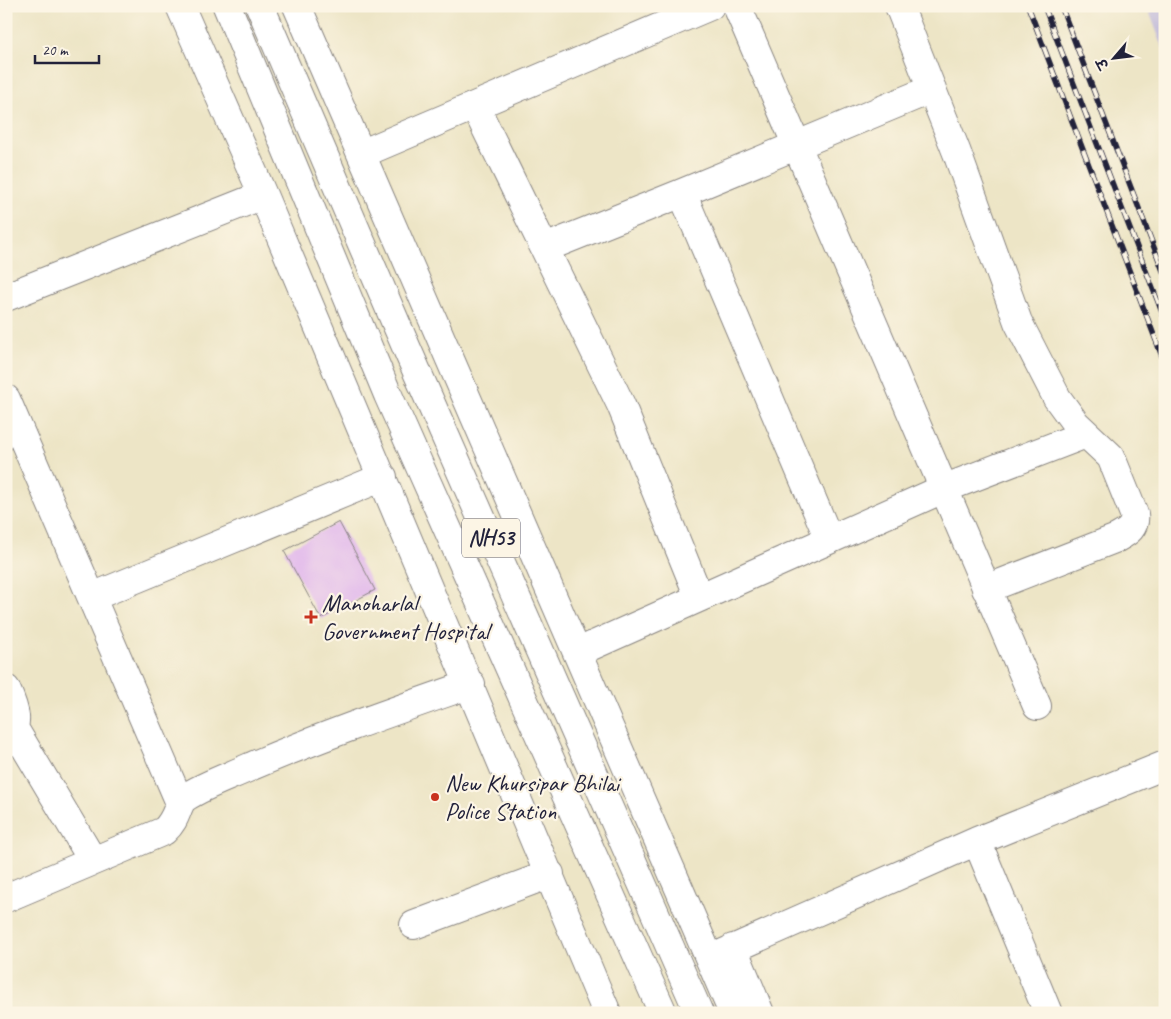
<svg xmlns="http://www.w3.org/2000/svg" width="1171" height="1019" font-family="Caveat,'Playpen Sans Deva',sans-serif">
<rect width="100%" height="100%" fill="#fcf5e5"/>
<filter id="ink" filterUnits="userSpaceOnUse"><feTurbulence type="fractalNoise" baseFrequency=".02" numOctaves="2"/><feDisplacementMap in="SourceGraphic" scale="10" xChannelSelector="R" yChannelSelector="G"/><feConvolveMatrix kernelMatrix="1 2 1 2 8 2 1 2 1" color-interpolation-filters="sRGB"/></filter>
<filter id="wash" filterUnits="userSpaceOnUse"><feTurbulence type="fractalNoise" baseFrequency=".0096" numOctaves="4" result="noise"/><feDisplacementMap in="SourceGraphic" scale="20" xChannelSelector="R" yChannelSelector="G"/><feGaussianBlur stdDeviation="1.12" result="paint"/><feColorMatrix in="noise" values="0 0 0 0 0 0 0 0 0 0 0 0 0 0 0 0 0 1.4 0 .05"/><feComposite in="paint" operator="in"/></filter>
<g filter="url(#wash)">
<rect width="100%" height="100%" fill="#ede5c6"/>
<path fill="#c6c0da" d="M1147 6H1165V53Z"/>
<g id="blocks">
<path fill="#ddaeed" d="M339 522 375 590 321 619 284 551Z"/>
</g>
</g>
<g filter="url(#ink)">
<use href="#blocks" fill-opacity="0" stroke="#888480" stroke-width="1"/>
<g fill="none" stroke-linecap="round" stroke-linejoin="round">
<g stroke="#888480" stroke-width="30">
<path id="minor" d="M180 6 263 195 607 1013
M297 6 733 1013
M737 6 1037 706
M899 6 957 153 1018 322 1057 398 1076 424 1111 457 1134 514C1136 527 1128 532 1117 538L986 589
M475 106 621 405 699 597
M361 154 710 6
M682 193 829 539
M545 248 682 193 932 89
M6 297 263 195
M6 399 180 803
M92 597 383 477
M578 652 943 489 1086 434
M6 689C15 709 21 725 6 743
M15 730 93 861
M977 841 1048 1013
M6 898 164 831C179 818 176 803 186 797 206 784 231 776 252 766 324 735 397 710 471 684
M414 925 550 874
M733 948 760 1013
M710 959 977 841 1165 765"/>
</g>
<g stroke="#888480" stroke-width="30">
<path id="highway" d="M227 6 388 395 663 1013
M260 6 407 349 699 1013"/>
</g>
<use href="#minor" stroke="#fff" stroke-width="28"/>
<use href="#highway" stroke="#fff" stroke-width="28"/>
<g stroke="#22223b" stroke-width="5.5">
<path id="rail" d="M1028 6 1165 364
M1044 6 1165 320
M1061 6 1165 276"/>
</g>
<use href="#rail" stroke="#fcf5e5" stroke-width="4" stroke-dasharray="11" stroke-linecap="butt"/>
</g>
</g>
<g fill="#c8321e" stroke="#fcf5e5" stroke-width="2">
<path d="M308.5 609.5h5v5h5v5h-5v5h-5v-5h-5v-5h5z"/>
<circle cx="435" cy="797" r="5"/>
</g>
<g text-anchor="middle" dominant-baseline="central" stroke-width="4.5" stroke-linejoin="round" paint-order="stroke">
<rect fill="#fcf5e5" stroke="#63616e" stroke-width="1" x="462" y="518.5" width="58" height="39" rx="4"/>
<g font-size="22" font-weight="bold" fill="#22223b">
<text x="491" y="538">NH53</text>
</g>
<g font-size="24" fill="#22223b" stroke="#fcf5e5" text-anchor="start">
<text x="322" y="603">Manoharlal<tspan x="322" dy="28">Government Hospital</tspan></text>
<text x="445" y="783">New Khursipar Bhilai<tspan x="445" dy="28">Police Station</tspan></text>
</g>
</g>
<rect width="1171" height="1019" fill="none" stroke="#fcf5e5" stroke-width="25"/>
<g transform="translate(1114 58) rotate(242)" stroke="#fcf5e5" stroke-width="4" paint-order="stroke">
<path d="M0-4L9 19L0 12L-9 19Z" fill="#22223b"/>
<text y="-8" font-size="14" font-weight="bold" text-anchor="middle" fill="#22223b">उ</text>
</g>
<path d="M35 55v8h64v-8" fill="none" stroke="#22223b" stroke-width="2.5"/>
<text x="42" y="55" font-size="15" fill="#22223b" stroke="#fcf5e5" stroke-width="4" paint-order="stroke">20 m</text>
</svg>
